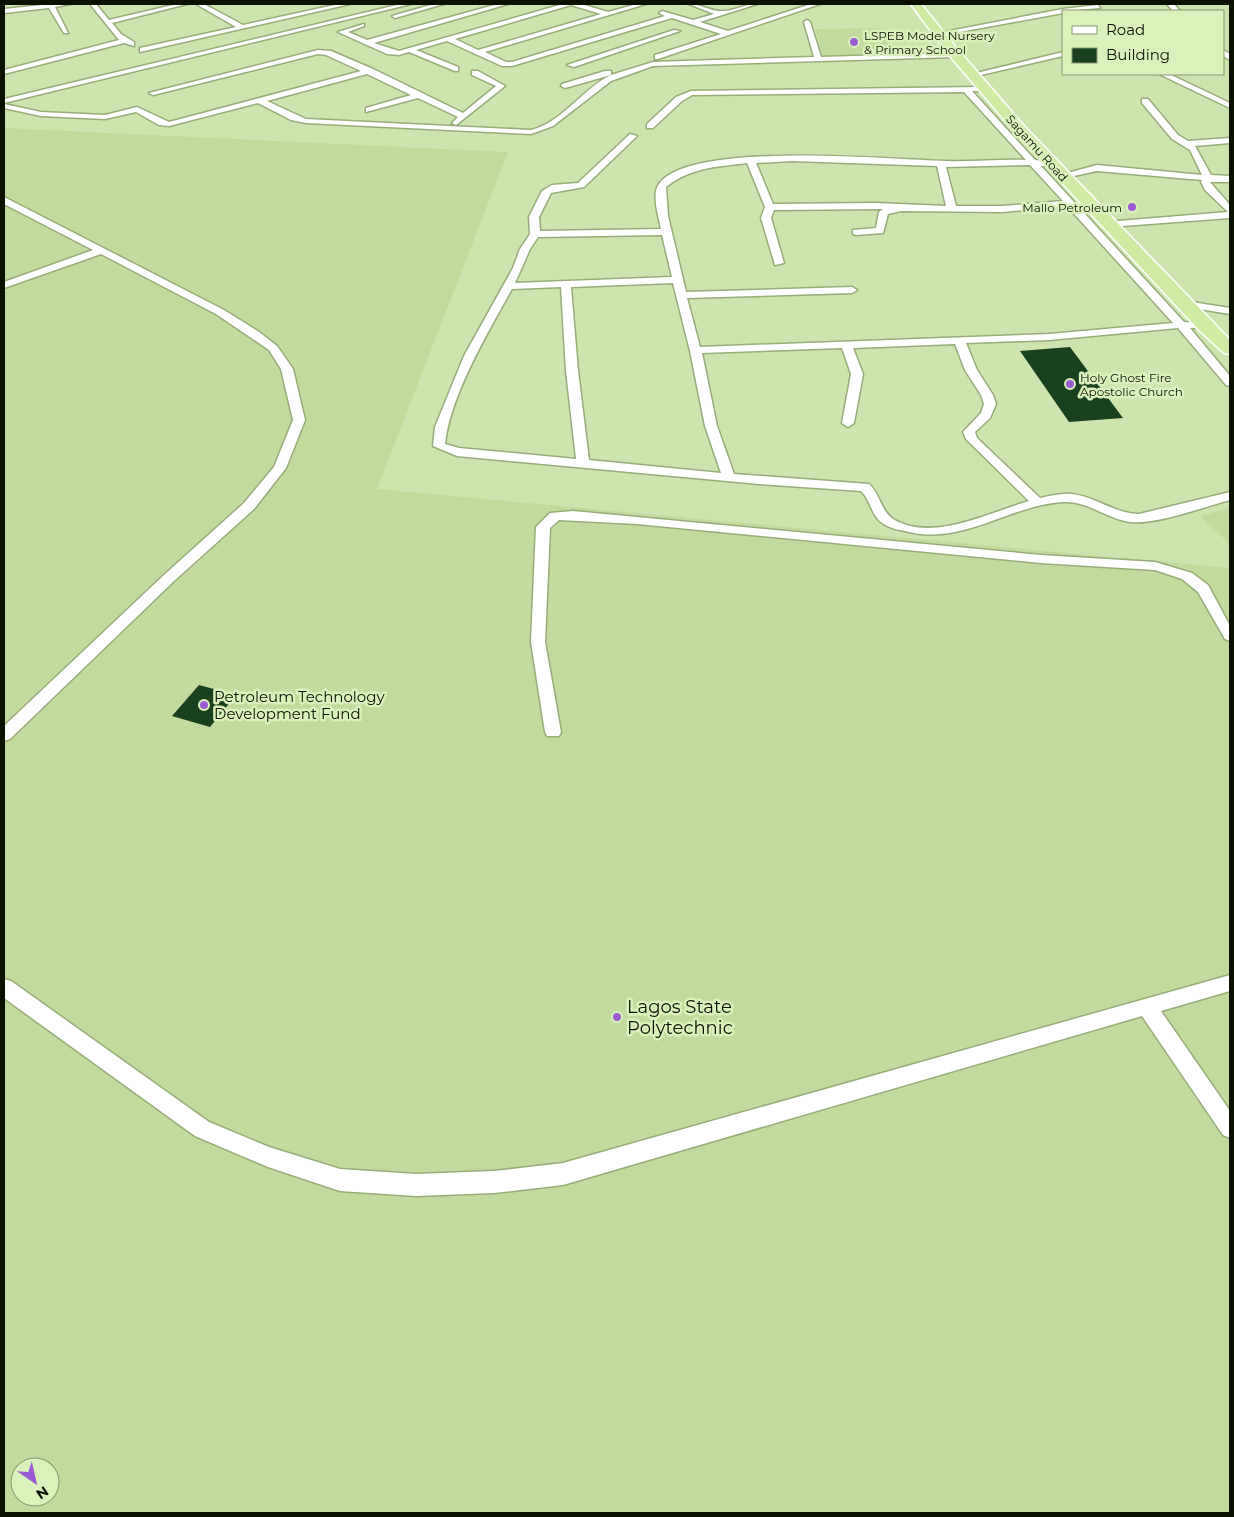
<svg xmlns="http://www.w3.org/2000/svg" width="1234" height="1517" font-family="Montserrat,sans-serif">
<rect width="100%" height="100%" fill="#cee4ae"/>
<path fill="#c2da9d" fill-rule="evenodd" d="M882 28 893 56 823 57 815 29Z
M4 128 508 152 377 489 1230 568V1513H4ZM20 1467H50V1497H20Z
M1230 508V544L1200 516Z"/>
<path fill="#1a411e" d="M1070 347 1123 418 1069 422 1020 351Z
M199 685 236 695 210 727 172 716Z"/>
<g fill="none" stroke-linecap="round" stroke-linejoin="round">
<g stroke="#97ac78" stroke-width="3">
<path id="minor" d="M52 4H71L55 7 68 33H64L49 8 4 13V9Z
M90 4H96L109 20 177 4H187L112 23 121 34 134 42V46L124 43 4 74V70L119 40Z
M196 4H204L243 25 339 4H350L140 52V48L236 27Z
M401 4H411L4 103V99Z
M434 4H444L395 18 392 16Z
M498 4H508L374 43 399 51 563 4H581L608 12 637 4H646L485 52 506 62H512L665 16 659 13 662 11 693 20 714 14 689 4C700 4 710 11 721 11 732 12 745 4 757 4L700 22 728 31 811 4H820L658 59H655V55L721 34 672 18 512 66H502L447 41 416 50 458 67V71H455L409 52 399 55 387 54 338 32 364 24V26L348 32 367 40ZM571 5 601 14 478 50 455 39Z
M1167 4H1174L1180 11H1173Z
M1098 5 1100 8 1063 11V13L938 36 934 34 1063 9Z
M807 20 810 22 821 57 955 53 959 55 955 57 653 66 611 81 553 126 531 134 306 123 291 120 258 103 169 126 159 125 136 112 105 119 41 116 4 108V104L41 112 105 115 137 107 169 122 361 71 326 55 318 54 153 95 149 93 318 50 331 51 373 69 463 113 496 86 472 75V71H478L505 86 456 125 452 123 458 117 418 98 366 112V108L411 95 367 74 267 101 306 119 531 130C563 122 582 89 611 75L565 88 561 86 562 84 605 71H611V75L653 62 814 57 804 22Z
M674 30 680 31 574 67 567 65Z
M1223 50 1230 54V60L1223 56Z
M1063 52V56L972 77 968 75Z
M1159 74H1169L1230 103V108Z
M979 87V91H972L1035 160 1054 162V166H1041L1184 322 1208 323V327L1190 328 1230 376V386L1226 385 1178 328 1049 340 966 343 977 370 993 395 996 404 990 418 975 432 977 438 1040 498C1050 496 1061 493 1071 494 1095 496 1115 514 1139 514L1230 492V500C1204 507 1156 525 1130 522 1107 519 1088 501 1065 502 1011 504 965 545 909 532 901 530 891 529 884 524 871 517 871 500 861 491L759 484 457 456 433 446 435 427 464 356 513 268 520 249 530 234 529 217 542 191 552 185 578 183 630 134 637 136 584 187 551 193 539 217 540 231 661 229C659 218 651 194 659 184 690 140 892 160 946 161 972 162 999 159 1026 160L964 92 692 95 682 101 653 128H647V124L676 97 691 91ZM792 161 937 166 946 206 876 203 773 204 756 163ZM747 163 765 207 761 218 775 265 784 263 771 218 774 210 883 209 879 212 876 228 853 230V234L856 235 883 233 888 214 901 211 1003 212 1067 206 1173 323 1049 334 700 347 687 298 852 293 857 290 852 287 686 292 668 216 666 187C691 167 717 167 747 163ZM1030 165 1063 201 1003 206H956L946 167ZM662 235 672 277 515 283 530 249 538 237ZM673 283 690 351 705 426 721 473 589 460 578 371 571 287ZM561 287 566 371 576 459 459 448 445 444C450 396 488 332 512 289ZM955 344 965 370 981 395 984 404 981 413 963 432 966 439 1029 501C990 512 932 543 893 519 881 511 880 494 869 484L734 474 717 426 702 353 842 348 851 374 842 423 848 427 854 423 863 374 853 348Z
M1142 99H1148L1178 135 1188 141 1230 138V143L1195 146 1211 175 1230 176V182H1210L1230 205V218L1109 227 1104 224 1106 222 1228 212 1205 190 1201 182 1202 180 1097 171 1060 179V175L1097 165 1202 175 1190 150 1172 139 1142 103Z
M4 197 224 310 259 332 277 346 293 369 305 420 286 468 254 509 174 581 10 739 4 741V726L164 575 244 503 274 467 293 420 281 369 269 350 216 314 101 254 4 288V282L93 250 4 204Z
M1185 301 1230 308V314L1181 306V302Z
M573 511 1041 555 1155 562 1192 573 1208 585 1230 626V641L1225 639 1198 592 1182 579 1155 570 1041 563 637 524 559 520 550 528 545 642 561 732 559 736H547L545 732 531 642 536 527 550 513Z
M1230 975V991L1161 1011 1230 1111V1138L1223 1135 1142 1016 563 1185 494 1193 416 1196 340 1191 268 1167 195 1136 4 998V979L11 981 209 1122 269 1147 340 1169 416 1174 494 1171 563 1163Z"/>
</g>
<g stroke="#fff" stroke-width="3">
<path id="trunk" d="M911 4H921L953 44 1024 126 1230 340V354L1224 353 1198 329 1014 131 944 49Z"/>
</g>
<use href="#minor" fill="#fff" fill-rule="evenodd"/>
<use href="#trunk" fill="#d0eba4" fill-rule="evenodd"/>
</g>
<g fill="#9b5cd3" stroke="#dbf1bb" stroke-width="2">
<circle cx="854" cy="42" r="5"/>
<circle cx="1132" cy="207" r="5"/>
<circle cx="1070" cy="384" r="5"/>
<circle cx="204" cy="705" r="5"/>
<circle cx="617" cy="1017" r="5"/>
</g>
<g text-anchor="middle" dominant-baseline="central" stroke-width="5" stroke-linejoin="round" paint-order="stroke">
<g font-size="12" fill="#0a1101" stroke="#dbf1bb" text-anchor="start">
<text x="864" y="35">LSPEB Model Nursery<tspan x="864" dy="14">&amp; Primary School</tspan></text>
<text x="1122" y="207" text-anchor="end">Mallo Petroleum</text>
<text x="1080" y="377">Holy Ghost Fire<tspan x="1080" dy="14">Apostolic Church</tspan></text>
</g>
<g font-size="12" fill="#0a1101" stroke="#dbf1bb">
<text transform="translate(1037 148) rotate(48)">Sagamu Road</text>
</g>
<g font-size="15" fill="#0a1101" stroke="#dbf1bb" text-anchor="start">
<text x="214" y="696">Petroleum Technology<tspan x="214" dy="17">Development Fund</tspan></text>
</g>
<g font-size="18" fill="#0a1101" stroke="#dbf1bb" text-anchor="start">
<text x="627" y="1007">Lagos State<tspan x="627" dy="21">Polytechnic</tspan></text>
</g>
</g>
<rect width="1234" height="1517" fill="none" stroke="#0a1101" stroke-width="10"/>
<rect x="1062" y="10" width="162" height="65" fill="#dbf1bb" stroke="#879771"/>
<rect x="1072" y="26" width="25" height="8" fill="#ffffff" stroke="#879771"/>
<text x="1106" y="35" font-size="15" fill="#0a1101">Road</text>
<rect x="1072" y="48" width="25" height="15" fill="#1a411e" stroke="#879771"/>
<text x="1106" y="60" font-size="15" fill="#0a1101">Building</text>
<g transform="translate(35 1482) rotate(146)"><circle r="24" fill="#dbf1bb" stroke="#879771"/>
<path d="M0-4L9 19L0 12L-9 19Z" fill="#9b5cd3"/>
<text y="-8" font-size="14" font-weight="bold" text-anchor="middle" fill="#0a1101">N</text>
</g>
</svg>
